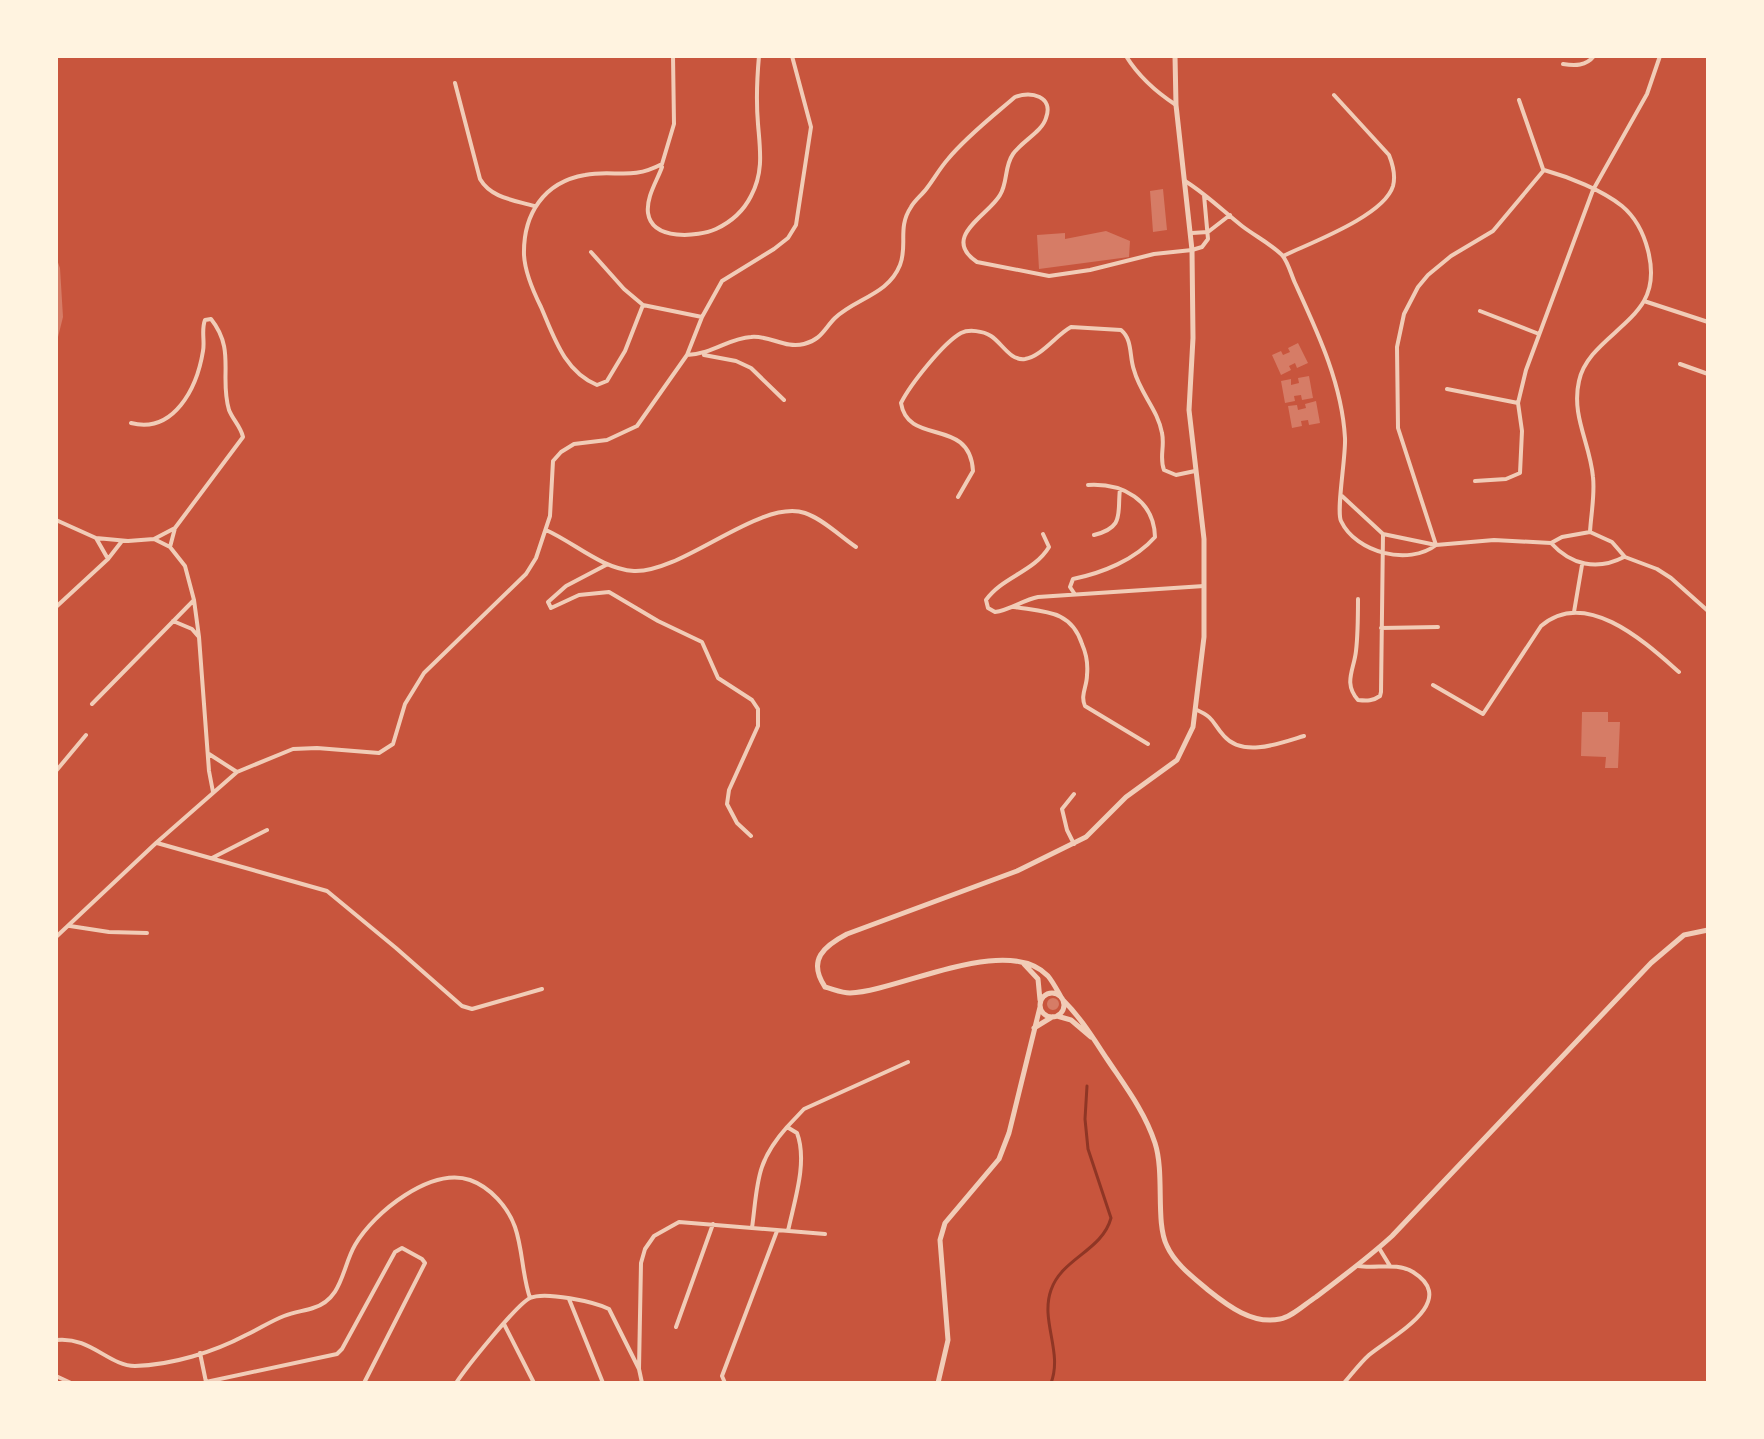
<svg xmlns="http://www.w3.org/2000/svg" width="1764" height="1439" font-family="Signika,sans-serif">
<rect width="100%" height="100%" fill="#c8553d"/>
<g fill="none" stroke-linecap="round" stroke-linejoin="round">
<path stroke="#8f3625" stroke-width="3" d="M1051 1383C1063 1352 1040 1321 1051 1290 1062 1258 1102 1251 1111 1218L1088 1149 1085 1119 1087 1086"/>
</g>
<path fill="#d67c66" d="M1163 189 1167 230 1153 232 1150 191Z
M1106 231 1130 241 1129 257 1039 269 1037 235 1065 233V239Z
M56 257 60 268 63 317 57 341Z
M1298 343 1308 363 1297 368 1295 363 1289 366 1291 370 1281 375 1272 355 1281 351 1283 355 1290 352 1288 348Z
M1309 376 1313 398 1302 400 1301 395 1294 396 1295 401 1285 403 1281 381 1291 379V385L1299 383 1298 378Z
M1316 401 1320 423 1309 425 1308 420 1301 421 1302 426 1292 428 1288 406 1297 405 1298 410 1306 408 1305 404Z
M1582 712H1608V722H1620L1618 768H1605L1606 757 1581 756Z
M1047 1004a6 6 0 1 1 12 0a6 6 0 1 1-12 0Z"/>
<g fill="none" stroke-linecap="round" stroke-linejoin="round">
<path stroke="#f1ccb7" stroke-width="4" d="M1126 56C1139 77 1156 92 1176 105
M1563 64C1575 66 1586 66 1594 56
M455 83 480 179C491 198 514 200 534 206
M1519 100 1543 169
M662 167C657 181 646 197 648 213 652 241 698 237 716 229 731 222 744 210 751 196 764 172 760 149 758 124 756 101 757 78 759 56
M1185 181C1206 194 1223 211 1242 226 1255 236 1271 244 1282 255 1288 262 1291 274 1295 283 1317 331 1342 383 1345 438 1346 457 1336 510 1341 521 1356 553 1409 566 1436 545L1398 428 1397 347 1404 314 1418 287 1428 275 1451 256 1493 231 1544 170C1569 177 1602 190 1622 206 1646 226 1660 273 1644 301 1627 330 1586 347 1579 381 1571 416 1590 443 1593 477 1595 495 1591 514 1590 532
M1192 233 1208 232 1230 215
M591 252 624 289 643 305 702 317
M1283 256C1310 243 1384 216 1393 186 1396 175 1393 165 1389 155L1334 95
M1644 301 1708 322
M643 305 625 351 607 381 597 385C564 371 554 337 541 307 533 291 525 273 524 255 523 214 544 182 585 175 615 169 630 181 662 164L674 124 673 56
M1480 311 1539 334
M687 355C713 354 729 338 751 337 770 335 785 349 804 344 821 340 824 329 835 318 856 298 888 295 900 265 908 245 897 228 911 207 915 200 922 195 927 188 934 179 940 168 948 159 967 136 993 116 1015 97 1031 91 1054 96 1046 118 1042 132 1022 141 1013 154 1004 167 1008 182 1000 195 989 215 940 237 977 262L1049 276 1090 270 1154 254 1192 250 1202 247 1208 239 1204 195
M704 355 736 361 751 368 784 400
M1680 364 1708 374
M1447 389 1518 403
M131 423C174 434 197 388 203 351 205 341 201 330 205 320L211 319C236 350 219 377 229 410 233 420 241 427 243 437L175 528 170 547
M1475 481 1506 479 1520 473 1522 431 1518 403 1526 370 1593 190 1647 94 1660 56
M1342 496 1383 534 1436 545 1494 540 1551 543 1562 537 1590 532 1612 542 1625 557 1657 569 1671 578 1708 611
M958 497 973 471C970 416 908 447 901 403 910 385 943 343 961 333 969 329 983 331 991 336 1002 343 1010 361 1025 359 1042 356 1056 335 1071 327L1121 330C1133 340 1129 356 1134 370 1140 393 1158 410 1162 433 1165 447 1159 457 1164 470L1176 475 1195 471
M56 520 96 538 128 541 154 539 170 547 185 566 194 600 199 637 209 771 213 792
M546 530C575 543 602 569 634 571 683 573 760 498 805 513 823 519 841 537 856 547
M1043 534 1049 547C1034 572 1002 577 986 600L988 608 995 612C1010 610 1023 600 1038 597L1204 586
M1094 535C1125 527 1117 514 1120 489
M96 538 108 559
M154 539 175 528
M1551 543C1571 565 1597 571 1624 557
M606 565 566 586 548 602 551 608 579 595 609 592 658 621 702 642 718 678 752 700 758 709V726L729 790 727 804 737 823 751 836
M1074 593 1070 587 1073 579C1102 573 1135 560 1155 537 1154 500 1123 483 1088 485
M1358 599C1358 616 1358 634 1356 651 1354 670 1343 683 1358 700 1367 701 1373 701 1380 696L1381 692 1383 534
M56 607 108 559 122 541
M1014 607C1045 612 1071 610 1082 644 1086 653 1088 665 1087 675 1087 687 1080 695 1085 706L1148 744
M1574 612 1582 565
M173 621 192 629 198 636
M1381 628 1438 627
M1433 685 1483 714 1541 626C1586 587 1646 643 1679 672
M92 704 194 600
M1197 710C1215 718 1212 723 1224 736 1243 758 1281 743 1304 736
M209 754 237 772
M56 771 86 735
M1074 794 1062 809 1067 830 1074 844
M157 843 327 891 396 948 462 1006 472 1009 542 989
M212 858 267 830
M70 926 109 932 147 933
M56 937 156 843 237 772 293 749 317 748 379 753 393 744 405 704 424 673 526 574 536 558 550 516 553 461 561 452 574 444 607 440 637 426 687 355 702 317 722 281 774 249 788 238 796 225 811 127 792 56
M787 1127 804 1109 908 1062
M752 1228C758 1183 755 1163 787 1127L797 1133C808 1162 794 1202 788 1231
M1379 1248 1390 1266
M569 1299 603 1383
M504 1324 534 1383
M676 1327 713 1224
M56 1340C90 1336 109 1366 135 1366 172 1365 214 1352 246 1335 259 1329 271 1321 284 1316 294 1312 304 1311 313 1308 343 1299 342 1267 355 1245 374 1212 431 1167 470 1180 490 1187 508 1207 515 1227 523 1250 522 1275 530 1298
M200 1353 206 1382
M639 1369 641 1263 645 1249 654 1236 679 1222 825 1234
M56 1376 71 1383
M206 1382 337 1354 342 1349 395 1252 402 1248 422 1259 425 1263 364 1383
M456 1383C466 1368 516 1305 530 1298 545 1291 595 1302 609 1309L639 1369 642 1383
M725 1383 722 1376 777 1231
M1344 1383C1352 1374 1360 1363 1369 1355 1390 1337 1461 1302 1413 1272 1397 1262 1376 1269 1358 1266"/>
<path stroke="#f1ccb7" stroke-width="5" d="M1024 964 1038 979 1040 1000
M1040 1005a12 12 0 1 1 24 0a12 12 0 1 1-24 0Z
M1061 997C1057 990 1053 982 1048 976 1007 933 900 991 850 993 842 993 833 989 825 987 807 960 824 946 847 934L1017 871 1086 837 1126 797 1177 760 1193 727 1204 637V539L1189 410 1193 338 1192 250 1176 105 1175 56
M1063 1000C1081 1018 1093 1038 1107 1059 1125 1086 1145 1112 1155 1143 1165 1174 1155 1222 1167 1246 1175 1264 1194 1278 1208 1290 1228 1306 1253 1325 1280 1319 1292 1317 1305 1304 1316 1297 1342 1277 1368 1258 1392 1236L1651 963 1684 935 1708 930
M1057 1016 1071 1020 1091 1037
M1034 1028 1052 1017
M938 1383 948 1340 940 1240 945 1223 999 1159 1009 1133 1040 1007"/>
</g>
<rect width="1764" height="1439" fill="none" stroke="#fff3e0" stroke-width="116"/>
</svg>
